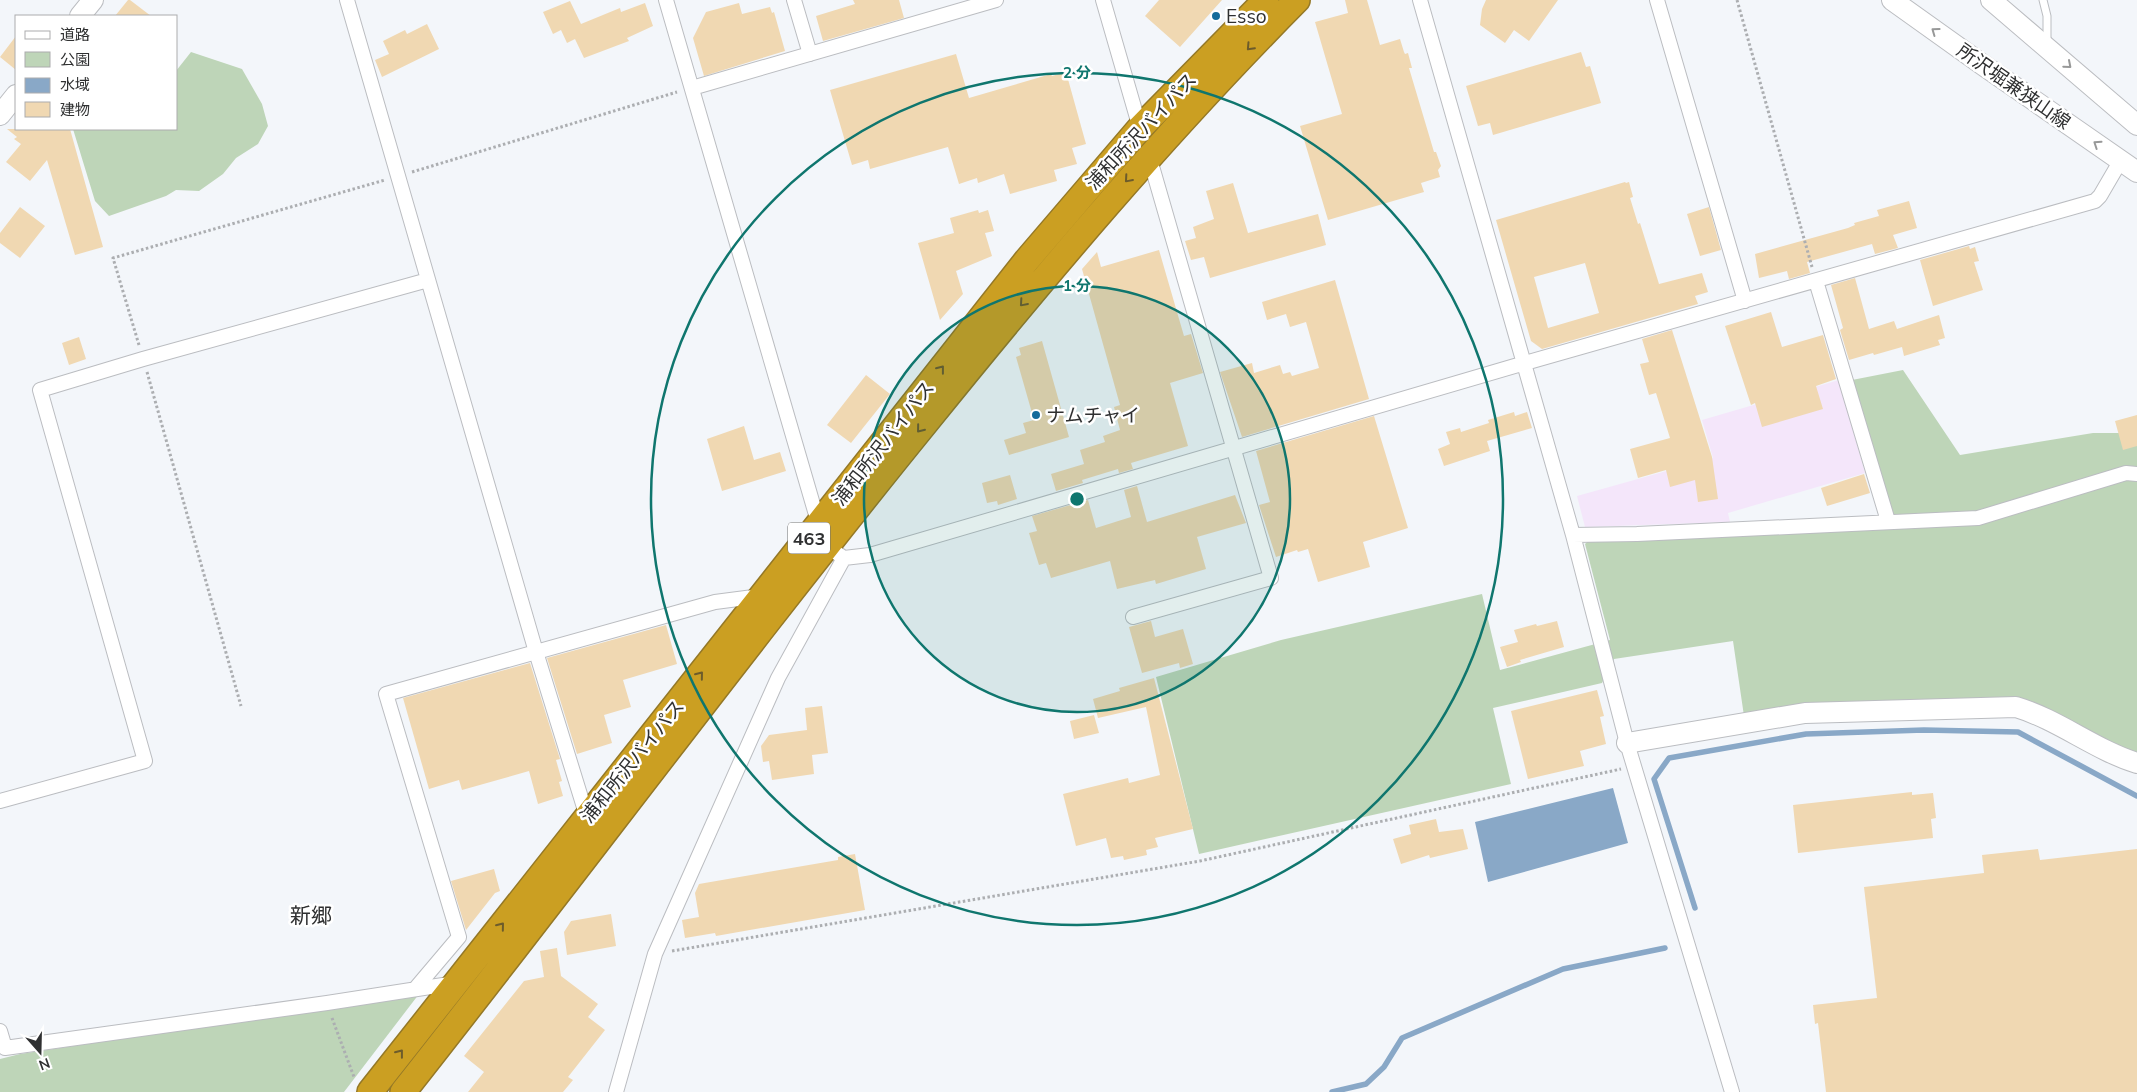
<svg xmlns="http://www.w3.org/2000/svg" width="2137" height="1092" font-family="Mulish,'Noto Sans JP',sans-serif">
<rect width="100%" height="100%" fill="#f3f6fa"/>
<path fill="#f4e6fa" d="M1839 380 1865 473 1728 513 1730 522 1585 527 1577 496 1713 458 1702 420Z"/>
<path fill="#bed5b8" d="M191 52 242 69 262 104 268 126 258 144 236 158 223 174 199 191 176 190 166 196 109 216 95 201 73 129H176V71Z
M1903 370 1960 455 2093 433H2137V752C2098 744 2066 715 2029 701L1744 716 1733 641 1614 659 1602 683 1493 708 1511 784 1199 854 1156 677 1281 640 1482 594 1500 670 1610 640 1585 544 1591 538 1898 529 1852 380Z
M419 994 344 1092H0V1059L20 1054Z"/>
<path fill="#89a8c7" d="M1613 788 1628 843 1488 882 1475 822Z"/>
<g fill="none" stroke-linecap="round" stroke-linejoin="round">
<path stroke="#89a8c7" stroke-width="5.5" d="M1695 908 1654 779 1669 758 1806 734 1924 730 2018 732 2137 796
M1332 1092 1366 1084 1384 1067 1402 1038 1563 969 1665 948"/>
</g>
<path fill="#f0d8b2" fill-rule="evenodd" d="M128 0H130L151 16H115Z
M853 0H899L904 18 823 41 816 16 855 4Z
M1159 0H1222L1180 47 1145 16Z
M1345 0H1367L1380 45 1400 39 1404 52 1405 54 1408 53 1412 68H1409L1434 152H1436L1441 166 1438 170 1440 177 1421 183 1424 192 1328 220 1300 126 1342 114 1315 22 1348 13Z
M1486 0H1558L1529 41 1514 30 1505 43 1480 25 1482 9Z
M570 1 581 24 620 8 621 12 645 3 653 26 627 38 629 41 584 58 575 39 567 43 561 30 553 34 543 12Z
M739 3 742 14 770 7 772 13 774 12 785 51 704 76 693 38 706 12Z
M427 24 439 49 382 77 375 60 389 54 383 41 405 30 407 34Z
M16 36V70L0 57Z
M1581 52 1586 67 1590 66 1601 103 1493 135 1490 123 1478 126 1466 86Z
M956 54 969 98 1051 74 1052 76 1066 72 1086 144 1072 148 1077 164 1054 170 1057 181 1010 194 1004 174 978 183 977 178 959 184 948 147 870 169 868 160 852 165 830 90Z
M7 129H70L103 247 75 255 47 160 30 181 6 162 21 144 14 139 17 137Z
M1625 182 1626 183 1629 182 1633 197 1630 198 1638 224 1640 223 1659 284 1702 273 1708 292 1695 296 1698 304 1542 349 1531 341 1496 220ZM1585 263 1599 313 1548 328 1534 277Z
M1233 183 1248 233 1318 214 1326 245 1210 278 1204 257 1191 260 1185 241 1196 238 1193 227 1214 219 1206 191Z
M1909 201 1917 228 1893 235 1898 248 1875 254 1872 244 1807 262 1810 273 1789 279 1787 271 1759 278 1755 254 1848 228 1855 225 1854 223 1879 216 1877 210Z
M20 207 45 226 20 258 0 243V233Z
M1709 207 1721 250 1700 256 1687 214Z
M978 210 979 213 988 210 994 231 985 233 992 256 956 271 963 294 940 320 918 243 954 233 950 218Z
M1969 246 1970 249 1975 247 1979 261 1974 262 1983 290 1933 306 1920 260Z
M1159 250 1184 336 1191 334 1203 373 1170 383 1188 446 1131 463 1133 469 1119 473 1118 469 1082 480 1083 483 1056 491 1051 474 1084 464 1080 450 1105 442 1103 436 1120 430 1114 407 1120 405 1082 269 1097 252 1101 267Z
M1855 278 1869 329 1894 321 1897 329 1939 315 1945 338 1938 340 1940 345 1904 356 1902 347 1874 355 1873 353 1849 360 1840 330 1843 328 1831 285Z
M1335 280 1369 399 1242 437 1220 372 1252 363 1254 373 1280 365 1283 374 1290 372 1292 376 1319 368 1306 322 1290 327 1286 314 1267 320 1262 302Z
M1771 312 1782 347 1823 335 1836 379 1816 386 1823 409 1762 427 1755 403 1751 405 1725 326Z
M1672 330 1712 457 1718 499 1698 502 1695 480 1670 487 1666 470 1638 478 1630 449 1670 438 1656 393 1649 395 1640 364 1649 362 1642 339Z
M79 337 86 359 69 365 62 343Z
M1042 341 1069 437 1009 455 1004 440 1026 433 1023 423 1034 420 1016 357 1021 355 1019 348Z
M866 375 890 394 851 443 827 425Z
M1514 412 1515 416 1527 412 1532 428 1487 441 1490 451 1444 466 1438 449 1450 444 1446 432 1460 428 1461 432 1489 423 1488 420Z
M2137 415V446L2123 450 2115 421Z
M1374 416 1408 528 1363 542 1370 567 1318 582 1308 549 1298 552 1297 550 1276 557 1259 505 1270 502 1256 451Z
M744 426 754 460 780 452 786 471 722 491 707 439Z
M1864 474 1870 493 1827 506 1821 488Z
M1010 475 1017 499 998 505 997 501 987 503 982 483Z
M1137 486 1147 522 1235 495 1246 523 1197 537 1206 569 1156 584 1155 580 1117 589 1110 561 1051 578 1046 563 1039 565 1029 533 1037 531 1032 516 1088 500 1096 528 1131 517 1124 490Z
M1151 621 1155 637 1183 629 1193 664 1180 668 1179 663 1142 673 1129 627Z
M1557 621 1564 647 1520 660 1521 662 1507 667 1500 647 1518 642 1514 630 1536 624 1537 626Z
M666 625 677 664 623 680 631 707 604 715 612 743 577 754 547 658Z
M530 663 560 759 556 760 562 781 559 782 563 796 538 804 529 771 462 790 459 780 429 789 403 698Z
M1154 678 1193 829 1155 838 1158 847 1146 850 1147 855 1124 860 1123 856 1111 858 1106 838 1076 846 1063 794 1128 778 1129 783 1160 775 1146 707 1098 718 1093 699 1120 691 1119 688Z
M1597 690 1604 716 1600 717 1606 744 1580 751 1584 766 1528 779 1511 711Z
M822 706 828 753 812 755 814 774 772 780 769 761 763 762 761 746 769 735 807 730 805 708Z
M1094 715 1099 733 1074 739 1070 721Z
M1912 792V795L1933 793 1936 818 1931 819 1933 838 1798 853 1793 805Z
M1436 819 1439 832 1463 829 1468 849 1430 858 1429 855 1401 864 1393 839 1411 834 1409 825Z
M2038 849 2040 860 2137 849V1092H1826L1818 1023 1815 1024 1813 1005 1877 998 1864 887 1984 873 1982 855Z
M855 854 865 910 716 936 715 933 685 938 682 920 699 917 695 893 699 884 838 860V857Z
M494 869 500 891 495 893 466 930 451 881Z
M611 914 616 946 567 955 564 932 571 921Z
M557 948 561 976 598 1004 588 1017 605 1030 568 1077 573 1080 563 1092H468L484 1072 464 1056 524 981 544 977 540 951Z"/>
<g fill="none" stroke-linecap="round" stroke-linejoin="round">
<g stroke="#bbbdc1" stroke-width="9">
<path id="lane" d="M2043 0 2047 16V44"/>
</g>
<g stroke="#bbbdc1" stroke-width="16">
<path id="street" d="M347 0 536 652 587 817
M666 0 819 525 826 546 844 558 870 555 1525 363 2095 201 2100 196 2121 160
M794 0 810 54
M1103 0 1140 128
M1420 0 1573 535 1627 743 1732 1092
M1657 0 1745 301
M692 88 996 0
M1816 281 1888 521
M1573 535 1637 534 1978 518 2126 473 2137 474
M1133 617 1271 578 1149 156
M0 801 145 761 40 390 143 359 428 280
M415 989 459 937 386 694 715 602 761 596
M0 1031 5 1048 327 1003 456 983
M616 1092 655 954 778 678 844 558"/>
</g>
<g stroke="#bbbdc1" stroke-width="22">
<path id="secondary" d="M1892 0 1983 65 2137 172
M1991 0 2137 125
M80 16 93 0
M0 115 16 95
M1627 743 1805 713 2016 707C2059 720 2095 750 2137 763"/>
</g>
<g stroke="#947827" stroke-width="28">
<path id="highway" d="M370 1092 1027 260 1140 128 1266 0
M403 1092C579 869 748 641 927 421 1045 275 1165 133 1297 0"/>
</g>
<path stroke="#acaeb1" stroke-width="3" stroke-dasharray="2.5 2.5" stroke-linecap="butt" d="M1737 0 1812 267
M412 172 677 92
M139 345 113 258 385 180
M147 372 241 706
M672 951 1200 861 1621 769
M332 1018 354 1077"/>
<use href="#lane" stroke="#fff" stroke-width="7"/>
<use href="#street" stroke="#fff" stroke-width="14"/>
<use href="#secondary" stroke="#fff" stroke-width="20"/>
<use href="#highway" stroke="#cb9f22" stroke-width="25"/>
</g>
<defs><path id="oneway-chevron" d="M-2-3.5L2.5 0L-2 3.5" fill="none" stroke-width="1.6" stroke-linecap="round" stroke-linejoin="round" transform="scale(1.25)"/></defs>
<g stroke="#979898">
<use href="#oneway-chevron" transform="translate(1935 31) rotate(-144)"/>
<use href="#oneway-chevron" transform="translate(2068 65) rotate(41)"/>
<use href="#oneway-chevron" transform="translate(2097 144) rotate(-146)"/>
</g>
<g stroke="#6d5c2b">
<use href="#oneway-chevron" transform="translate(1250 47) rotate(133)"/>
<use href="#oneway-chevron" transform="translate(1128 179) rotate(131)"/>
<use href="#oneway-chevron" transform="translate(1023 303) rotate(131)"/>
<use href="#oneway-chevron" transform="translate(941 369) rotate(-52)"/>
<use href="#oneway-chevron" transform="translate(920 429) rotate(129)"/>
<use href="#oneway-chevron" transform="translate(700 675) rotate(-51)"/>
<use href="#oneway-chevron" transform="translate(501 926) rotate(-51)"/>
<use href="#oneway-chevron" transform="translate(400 1053) rotate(-52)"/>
</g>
<circle cx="1077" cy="499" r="213" fill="#0f766e" fill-opacity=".12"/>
<g fill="none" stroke="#0f766e" stroke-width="2.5">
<circle cx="1077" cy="499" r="213"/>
<circle cx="1077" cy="499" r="426"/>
</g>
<g fill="#146b9b" stroke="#fff" stroke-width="2">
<circle cx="1216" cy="16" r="5"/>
<circle cx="1036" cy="415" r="5"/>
</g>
<g text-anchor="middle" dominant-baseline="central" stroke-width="5" stroke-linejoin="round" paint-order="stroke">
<rect fill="#fff" stroke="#6d6e6f" stroke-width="1" x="788" y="522.5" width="42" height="31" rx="4"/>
<g font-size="18" font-weight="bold" fill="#2f3031">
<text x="809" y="538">463</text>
</g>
<g font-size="19" fill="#2f3031" stroke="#fff" text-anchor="start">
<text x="1226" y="16">Esso</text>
<text x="1046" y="415">ナムチャイ</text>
</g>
<g font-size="19" fill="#2f3031" stroke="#fff">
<text transform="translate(2014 86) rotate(35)">所沢堀兼狭山線</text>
<text transform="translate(1141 131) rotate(-47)">浦和所沢バイパス</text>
<text transform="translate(883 443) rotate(-52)">浦和所沢バイパス</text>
<text transform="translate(632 761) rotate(-51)">浦和所沢バイパス</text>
</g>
<g font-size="21" fill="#2f3031" stroke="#fff">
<text x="311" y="915">新郷</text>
</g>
</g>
<circle cx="1077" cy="499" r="8" fill="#0f766e" stroke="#fff" stroke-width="2.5"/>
<g font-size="15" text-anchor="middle" font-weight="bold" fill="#0f766e" stroke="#fff" stroke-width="5" stroke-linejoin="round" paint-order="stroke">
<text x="1077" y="78">2 分</text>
<text x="1077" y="291">1 分</text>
</g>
<rect x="15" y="15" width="162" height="115" fill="#ffffff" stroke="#acacad"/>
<rect x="25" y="31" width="25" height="8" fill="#ffffff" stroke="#acacad"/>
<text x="60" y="40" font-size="15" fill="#2f3031">道路</text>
<rect x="25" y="52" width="25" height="15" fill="#bed5b8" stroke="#acacad"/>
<text x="60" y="65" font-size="15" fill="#2f3031">公園</text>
<rect x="25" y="78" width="25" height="15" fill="#89a8c7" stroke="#acacad"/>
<text x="60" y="90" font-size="15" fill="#2f3031">水域</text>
<rect x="25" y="102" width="25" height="15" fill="#f0d8b2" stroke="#acacad"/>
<text x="60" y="115" font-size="15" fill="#2f3031">建物</text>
<g transform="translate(40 1052) rotate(160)" stroke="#ffffff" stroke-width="4" paint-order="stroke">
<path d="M0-4L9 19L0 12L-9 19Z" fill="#2f3031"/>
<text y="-8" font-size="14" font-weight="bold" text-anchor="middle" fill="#2f3031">N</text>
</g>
</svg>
